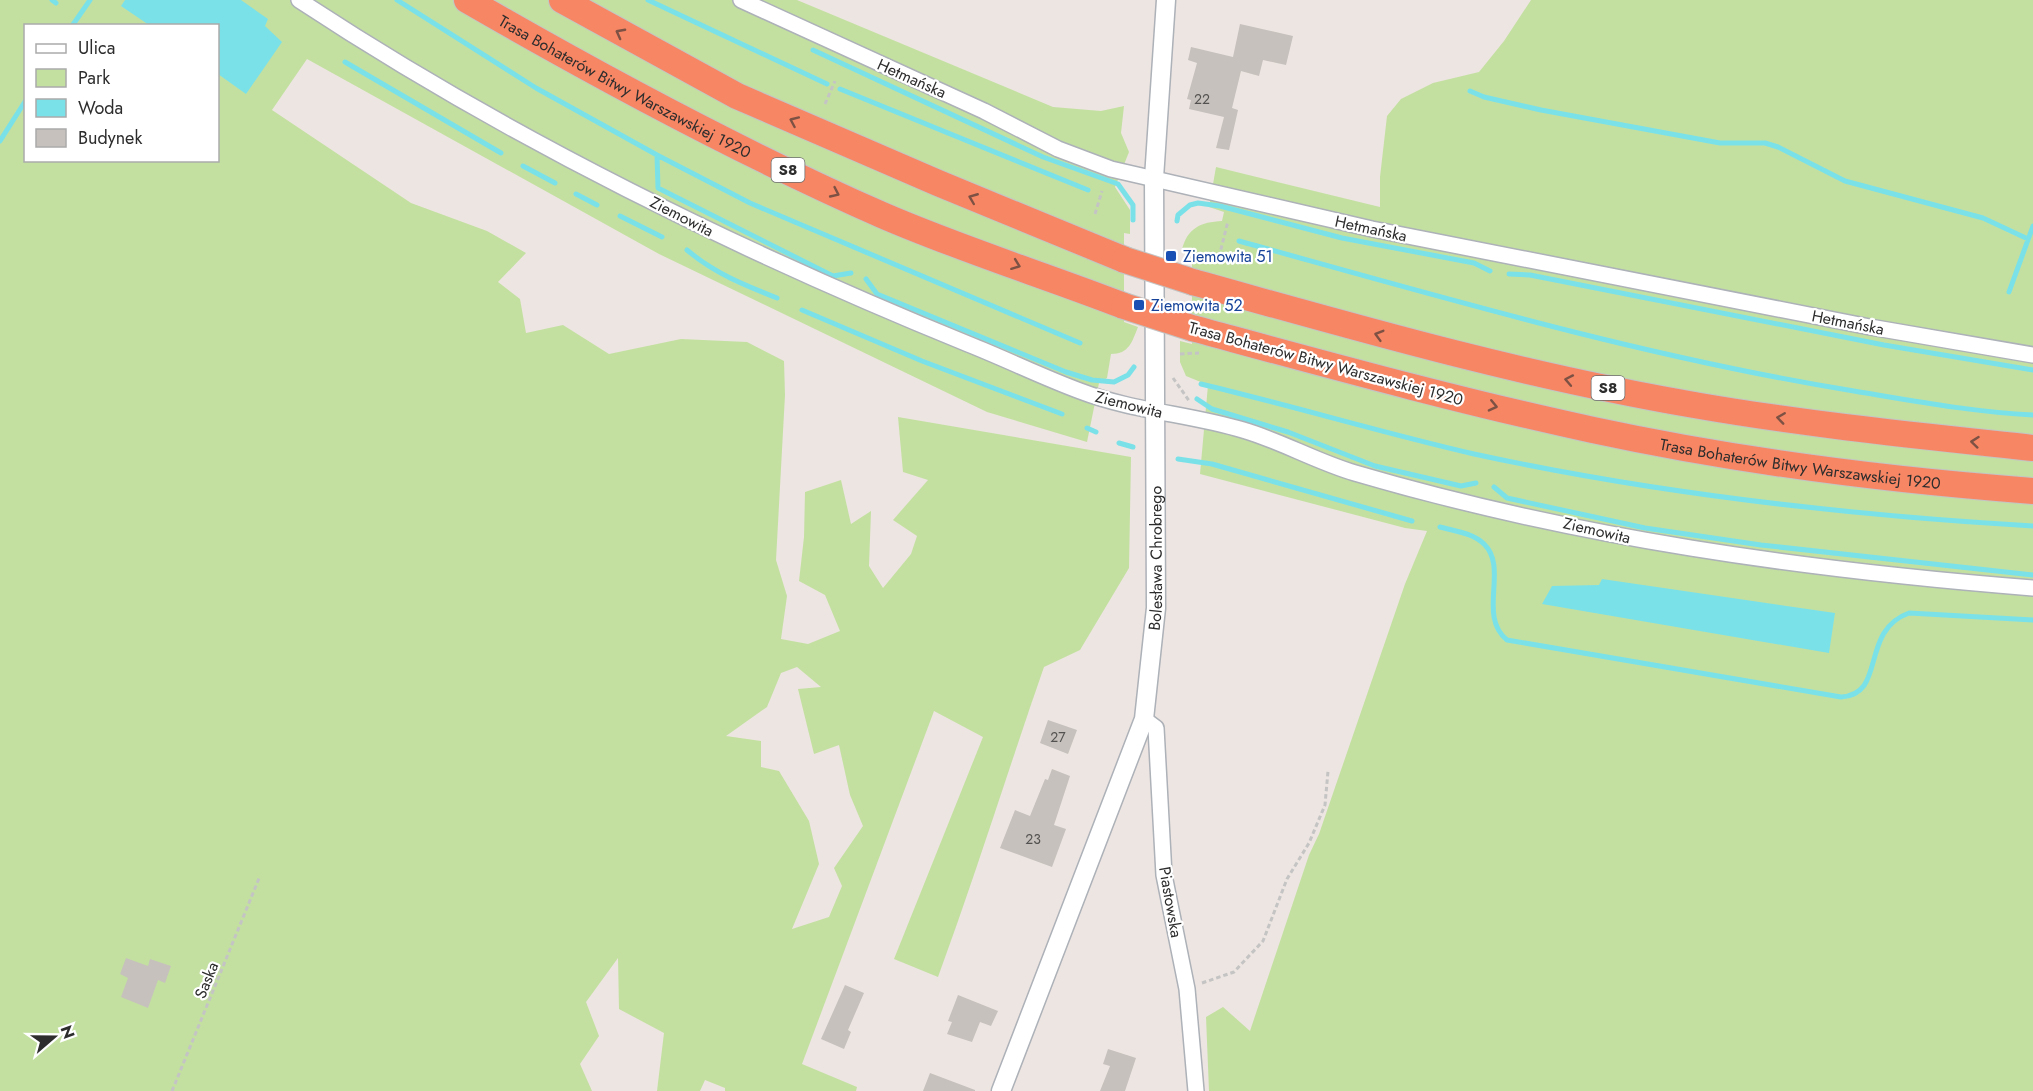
<svg xmlns="http://www.w3.org/2000/svg" width="2033" height="1091" viewBox="0 0 2033 1091" font-family="Jost,sans-serif">
<rect width="100%" height="100%" fill="#ede5e1"/>
<path fill="#c3e0a1" fill-rule="evenodd" d="M0 0H797L1053 107 1101 111 1124 106 1121 133 1129 152 1115 187 1130 210V234L1124 233V322L1138 327C1132 342 1129 354 1111 354L1107 378 1099 383 1087 442 987 412 659 254 307 59 272 110 411 203 487 231 526 253 498 282 520 299 526 333 563 325 609 354 681 339 747 342 784 361 785 395 776 560 787 596 781 639 808 644 840 631 825 595 799 581 804 537 805 492 841 480 851 524 871 511 869 566 883 588 911 554 917 536 893 520 928 480 903 472 898 417 1131 457 1129 568 1080 650 1044 667C1008 770 976 874 938 977L894 959 983 737 934 711 802 1064 857 1087 856 1091H725V1088L705 1080 700 1091H657L664 1033 619 1009 618 958 586 1002 599 1036 580 1064 592 1091H0ZM26 26H218V160H26ZM797 667 821 687 798 689 814 754 839 745 850 795 863 826 834 868 842 886 829 917 792 929 819 864 809 821 779 771 761 767V741L726 736 767 707 781 673Z
M1531 0H2033V1091H1209L1206 1017 1223 1007 1250 1031 1309 855 1319 834 1405 584 1427 531 1405 528 1200 474 1208 385 1186 376 1180 362V341L1192 344V253L1182 250C1187 228 1201 222 1222 221L1224 212 1209 207 1216 167 1380 207V177L1387 116 1401 99 1433 83 1479 72 1504 41Z"/>
<path fill="#7ae1e9" d="M125 0H241L268 19 265 26 282 42 246 94 218 74V26L149 25 121 6Z
M1602 579 1835 613 1829 653 1542 604 1552 586 1599 585Z"/>
<g fill="none" stroke-linecap="round" stroke-linejoin="round">
<path stroke="#7ae1e9" stroke-width="5" d="M52 0 56 3
M397 0 536 88 657 155 750 203 1080 343
M648 0 827 84
M72 26 90 0
M813 50 1043 157 1118 184 1133 205V220
M345 62 501 153
M840 89 1088 190
M1470 91 1484 97 1541 110 1720 143H1765L1778 147 1845 181 1983 218 2028 239
M0 141 26 100
M657 155 658 188 833 276 851 273
M523 166 555 183
M576 194 597 205
M620 216 662 237
M1177 221 1178 215 1190 205 1198 203 1220 206 1342 238 1474 263 1490 271
M1239 241C1441 297 1641 356 1848 390 1909 400 1971 412 2033 415
M687 250C714 273 744 285 777 298
M1509 274 1530 275 1884 345 2033 370
M866 279 877 294 1066 372 1092 380 1114 382 1128 375 1134 367
M2009 292 2033 226
M802 310 922 361 1062 414
M1201 384C1293 406 1383 433 1474 454 1658 494 1845 515 2033 526
M1197 399 1212 409 1288 432 1375 466 1461 486 1476 483
M1087 428 1096 432
M1119 443 1133 447
M1178 459 1212 464 1412 521
M1494 487 1507 498 1645 528 1761 545 2033 575
M1440 527C1454 531 1473 533 1484 544 1509 568 1477 616 1507 640L1841 697C1887 695 1859 631 1909 613L2033 620"/>
</g>
<path fill="#c6c1bc" d="M1240 24 1293 36 1286 65 1263 60 1259 76 1241 71 1232 108 1238 110 1229 150 1216 148 1224 117 1189 109 1191 100 1187 99 1197 63 1188 60 1191 47 1233 57Z
M1048 720 1077 730 1068 754 1040 743Z
M1052 769 1070 776 1054 825 1066 829 1052 867 1000 848 1015 810 1030 816 1045 779 1048 780Z
M126 958 148 966 150 959 171 966 165 983 158 980 148 1008 121 997 128 978 120 974Z
M845 985 864 993 848 1030 851 1032 844 1049 821 1039Z
M958 995 998 1011 991 1026 980 1022 972 1042 947 1034 952 1022 948 1021Z
M1108 1049 1136 1058 1125 1091H1100L1110 1066 1103 1064Z
M930 1073 975 1090V1091H923Z"/>
<g fill="none" stroke-linecap="round" stroke-linejoin="round">
<g stroke="#adb1b8" stroke-width="18">
<path id="minor" d="M299 0C508 138 737 250 968 344 1006 359 1042 377 1080 391 1132 411 1189 414 1243 430 1281 441 1317 462 1355 473 1576 538 1805 570 2033 588
M741 0 984 111 1058 149 1111 169 1372 229 1870 327 2033 355
M1144 719 1156 728 1164 875 1187 989 1196 1091"/>
</g>
<g stroke="#adb1b8" stroke-width="21">
<g id="tertiary">
<path id="s1" d="M1001 1091 1144 719 1156 608 1154 178 1166 0"/>
</g>
</g>
<g stroke="#c4c4c4" stroke-width="28">
<g id="motorway">
<path id="s2" d="M467 0C602 78 739 152 882 215 960 249 1044 275 1124 306"/>
<path d="M562 0 737 96 938 183 1125 260"/>
<path d="M1193 282C1360 329 1528 377 1700 406 1810 425 1922 436 2033 448"/>
<path id="s3" d="M1192 328C1325 364 1458 401 1593 430 1737 461 1886 480 2033 491"/>
</g>
</g>
<path stroke="#c4c4c4" stroke-width="3" stroke-dasharray="4.5 3" stroke-linecap="butt" d="M825 104 835 81
M1095 214 1102 191
M1219 257 1228 221
M1180 354 1199 353
M1173 378 1190 402
M1202 983 1234 972 1263 941 1287 879 1309 843 1325 805 1328 771
M172 1091 260 876"/>
<use href="#minor" stroke="#fff" stroke-width="15"/>
<use href="#tertiary" stroke="#fff" stroke-width="18"/>
<use href="#motorway" stroke="#f68664" stroke-width="26"/>
<g stroke="#c4c4c4" stroke-width="28" stroke-linecap="butt">
<path id="motorway-bridge" d="M1125 260 1193 282
M1124 306 1192 328"/>
</g>
<use href="#motorway-bridge" stroke="#f68664" stroke-width="26"/>
</g>
<defs><path id="oneway-chevron" d="M-2-3.5L2.5 0L-2 3.5" fill="none" stroke-width="1.6" stroke-linecap="round" stroke-linejoin="round" transform="scale(1.5)"/></defs>
<g stroke="#7d5143">
<use href="#oneway-chevron" transform="translate(620 33) rotate(-152)"/>
<use href="#oneway-chevron" transform="translate(794 121) rotate(-156)"/>
<use href="#oneway-chevron" transform="translate(835 193) rotate(25)"/>
<use href="#oneway-chevron" transform="translate(973 198) rotate(-158)"/>
<use href="#oneway-chevron" transform="translate(1016 265) rotate(21)"/>
<use href="#oneway-chevron" transform="translate(1379 335) rotate(-164)"/>
<use href="#oneway-chevron" transform="translate(1569 380) rotate(-169)"/>
<use href="#oneway-chevron" transform="translate(1493 406) rotate(13)"/>
<use href="#oneway-chevron" transform="translate(1781 418) rotate(-172)"/>
<use href="#oneway-chevron" transform="translate(1975 442) rotate(-174)"/>
</g>
<g fill="#1a4fb4" stroke="#fff" stroke-width="2">
<rect x="1165" y="250" width="12" height="12" rx="3"/>
<rect x="1133" y="299" width="12" height="12" rx="3"/>
</g>
<g text-anchor="middle" stroke-width="4.5" stroke-linejoin="round" paint-order="stroke">
<g font-size="14" fill="#535251">
<text x="1202" y="104">22</text>
<text x="1058" y="742">27</text>
<text x="1033" y="844">23</text>
</g>
<g fill="#fff" stroke="#6c6c6c" stroke-width="1.5">
<rect x="771.5" y="158" width="33" height="24" rx="4.5"/>
<rect x="1591.5" y="376" width="33" height="24" rx="4.5"/>
</g>
<g font-size="15" font-weight="bold" fill="#2d2d2d">
<text x="788" y="175">S8</text>
<text x="1608" y="393">S8</text>
</g>
<g font-size="16" fill="#2d2d2d" stroke="#fff">
<text transform="translate(912 78) rotate(24)" y="6">Hetmańska</text>
<text dy="6" stroke="none"><textPath href="#s2" startOffset="180">Trasa Bohaterów Bitwy Warszawskiej 1920</textPath></text>
<text transform="translate(682 216) rotate(27)" y="6">Ziemowita</text>
<text transform="translate(1371 228) rotate(12)" y="6">Hetmańska</text>
<text transform="translate(1848 322) rotate(11)" y="6">Hetmańska</text>
<text transform="translate(1326 363) rotate(15)" y="6">Trasa Bohaterów Bitwy Warszawskiej 1920</text>
<text transform="translate(1129 404) rotate(14)" y="6">Ziemowita</text>
<text dy="6" stroke="none"><textPath href="#s3" startOffset="624">Trasa Bohaterów Bitwy Warszawskiej 1920</textPath></text>
<text transform="translate(1597 530) rotate(13)" y="6">Ziemowita</text>
<text dy="6" stroke="none"><textPath href="#s1" startOffset="560">Bolesława Chrobrego</textPath></text>
<text transform="translate(1171 902) rotate(80)" y="6">Piastowska</text>
<text transform="translate(206 980) rotate(-68)" y="6">Saska</text>
</g>
<g font-size="16" fill="#164399" stroke="#fff" text-anchor="start">
<text x="1183" y="262">Ziemowita 51</text>
<text x="1151" y="311">Ziemowita 52</text>
</g>
</g>
<rect x="24" y="24" width="195" height="138" fill="#ffffff" stroke="#ababab" stroke-width="1.5"/>
<rect x="36" y="44" width="30" height="9" fill="#ffffff" stroke="#ababab" stroke-width="1.5"/>
<text x="78" y="54" font-size="18" fill="#2d2d2d">Ulica</text>
<rect x="36" y="69" width="30" height="18" fill="#c3e0a1" stroke="#ababab" stroke-width="1.5"/>
<text x="78" y="84" font-size="18" fill="#2d2d2d">Park</text>
<rect x="36" y="99" width="30" height="18" fill="#7ae1e9" stroke="#ababab" stroke-width="1.5"/>
<text x="78" y="114" font-size="18" fill="#2d2d2d">Woda</text>
<rect x="36" y="129" width="30" height="18" fill="#c6c1bc" stroke="#ababab" stroke-width="1.5"/>
<text x="78" y="144" font-size="18" fill="#2d2d2d">Budynek</text>
<g transform="translate(54 1037) rotate(70)" stroke="#ffffff" stroke-width="4.5" paint-order="stroke">
<path d="M0-4.5L10 22L0 15L-10 22Z" fill="#2d2d2d"/>
<text y="-9" font-size="16" font-weight="bold" text-anchor="middle" fill="#2d2d2d">N</text>
</g>
</svg>
